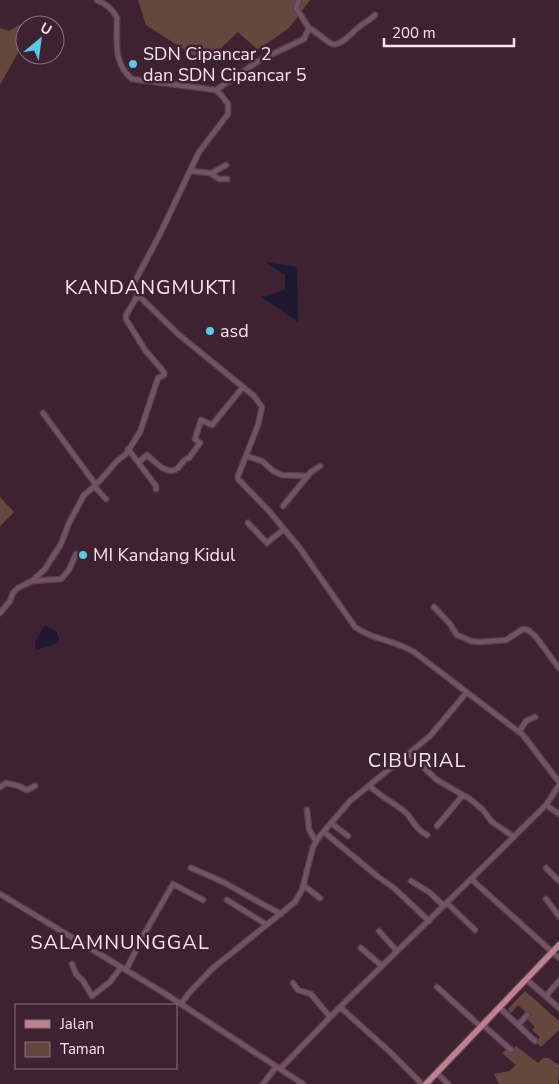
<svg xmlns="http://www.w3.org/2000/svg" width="559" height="1084" viewBox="0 0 559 1084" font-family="'Nunito Sans',sans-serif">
<rect width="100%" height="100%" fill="#3e2232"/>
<path fill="#66473e" d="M138 0H310L289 28 258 50 238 32 205 63 146 25Z
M21 24 25 25V40L0 85V28L9 31Z
M0 497 14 512 0 526Z
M525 991 559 1021V1030L541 1047 536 1042 540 1037 532 1030 535 1027 526 1018 529 1015 518 1005 511 1013 508 1009Z
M516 1046 538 1063 543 1058H548L559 1065 558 1084H499L494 1074 509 1071 516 1065 502 1053 509 1047 512 1050Z"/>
<path fill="#1f1831" d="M265 262 297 267 298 322 261 297 285 290V275Z
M45 625 56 631 59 638 58 643 36 650 35 642Z"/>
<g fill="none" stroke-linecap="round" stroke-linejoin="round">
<g stroke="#573f4d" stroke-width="7">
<path id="minor" d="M97 0C106 4 113 9 117 18 117 41 113 64 132 79L216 90 222 96 228 104V114L199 152 160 234 133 285 138 295 178 334 254 396 262 407 258 425 238 476V479L269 511 299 547 355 627C372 640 396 640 414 652L523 735 559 782
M309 28C317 32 328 43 332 44 342 46 352 32 359 27 364 22 370 21 375 15
M216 90 260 60 304 39 309 28 296 8 299 0
M190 171 210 173 219 179H227
M212 173 226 165
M43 413 96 485
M128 449 156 486V489
M246 456 262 461 273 471 282 475 308 476
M139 462 147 455C154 461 168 477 178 468 182 464 183 459 189 458L200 443 195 439 201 420 212 425 243 387
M94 486 106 499
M283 506 311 472 320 466
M248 523 267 543 284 529
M34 581 61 579 69 570 76 554
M434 607 450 624 457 635 471 641 481 642 506 640 523 629 528 630 536 637 559 668
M0 613 10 601 13 593 18 588 32 581 45 569 61 544 69 523 84 495 96 485 117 461 126 454 140 432 158 378 164 375V372L145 350 126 319V315L138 295
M519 732 526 721 535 717
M409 754 437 780 470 799 483 810 492 822 514 837
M370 786C381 798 398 804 408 815 414 823 418 831 427 835
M0 787 6 783 19 786 27 790 35 786
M546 805 559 785
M307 810 309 829 316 842
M559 814 546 805 471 879 559 958
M331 823 348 836
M437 826 463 795
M324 832 377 876 394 888 429 921
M191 868C203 873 215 878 227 884 245 894 263 905 281 914
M546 868 559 881
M411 881 429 892 444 906
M303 885 320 898
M0 894 164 993 303 1084
M546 899 559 916
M227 900 267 925
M447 903 475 930
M379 931 397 951
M361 948 382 966
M72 964 76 974 83 981 92 996 110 982 121 967
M126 970 143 936 173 884 203 900
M527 980 559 1008
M293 983 298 990 311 994 330 1017
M437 987 481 1027
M546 996 559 981
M181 1004 189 993 213 968 295 902 302 890 313 847 319 837 350 801 430 736 467 692
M340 1007 390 1052 422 1084
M500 1008 535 1041
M483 1025 511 1050
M518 1025 527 1015
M280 1069 340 1007 471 879
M437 1073 448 1084
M263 1084 276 1067"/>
</g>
<g stroke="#573f4d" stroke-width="8">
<path id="major" d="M426 1084 559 945"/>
</g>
<use href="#minor" stroke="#725264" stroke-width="4.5"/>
<use href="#major" stroke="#bf808f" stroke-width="5.5"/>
</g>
<g fill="#5bc8e7" stroke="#3e2232" stroke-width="2">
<circle cx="133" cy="64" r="5"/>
<circle cx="210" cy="331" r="5"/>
<circle cx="83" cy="555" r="5"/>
</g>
<g text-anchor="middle" stroke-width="5" stroke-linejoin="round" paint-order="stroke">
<g font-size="18" fill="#f7e4ee" stroke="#3e2232" text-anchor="start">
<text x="143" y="60">SDN Cipancar 2<tspan x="143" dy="21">dan SDN Cipancar 5</tspan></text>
<text x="220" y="337">asd</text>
<text x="93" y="561">MI Kandang Kidul</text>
</g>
<g font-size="20" letter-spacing="1" fill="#f7e4ee" stroke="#3e2232">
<text x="151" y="294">KANDANGMUKTI</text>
<text x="417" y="767">CIBURIAL</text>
<text x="120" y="949">SALAMNUNGGAL</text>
</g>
</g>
<rect x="15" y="1004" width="162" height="65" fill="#3e2232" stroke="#88707d"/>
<rect x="25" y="1020" width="25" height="8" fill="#bf808f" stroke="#88707d"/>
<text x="60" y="1029" font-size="15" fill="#f7e4ee">Jalan</text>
<rect x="25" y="1042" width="25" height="15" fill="#66473e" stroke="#88707d"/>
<text x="60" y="1054" font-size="15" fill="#f7e4ee">Taman</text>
<g transform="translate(40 40) rotate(29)"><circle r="24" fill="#3e2232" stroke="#88707d"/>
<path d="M0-4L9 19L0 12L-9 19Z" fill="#5bc8e7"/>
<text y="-8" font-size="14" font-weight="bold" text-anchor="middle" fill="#f7e4ee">U</text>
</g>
<path d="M384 38v8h130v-8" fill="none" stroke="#f7e4ee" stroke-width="2.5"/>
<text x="392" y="38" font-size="15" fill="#f7e4ee" stroke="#3e2232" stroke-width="4" paint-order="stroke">200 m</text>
</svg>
